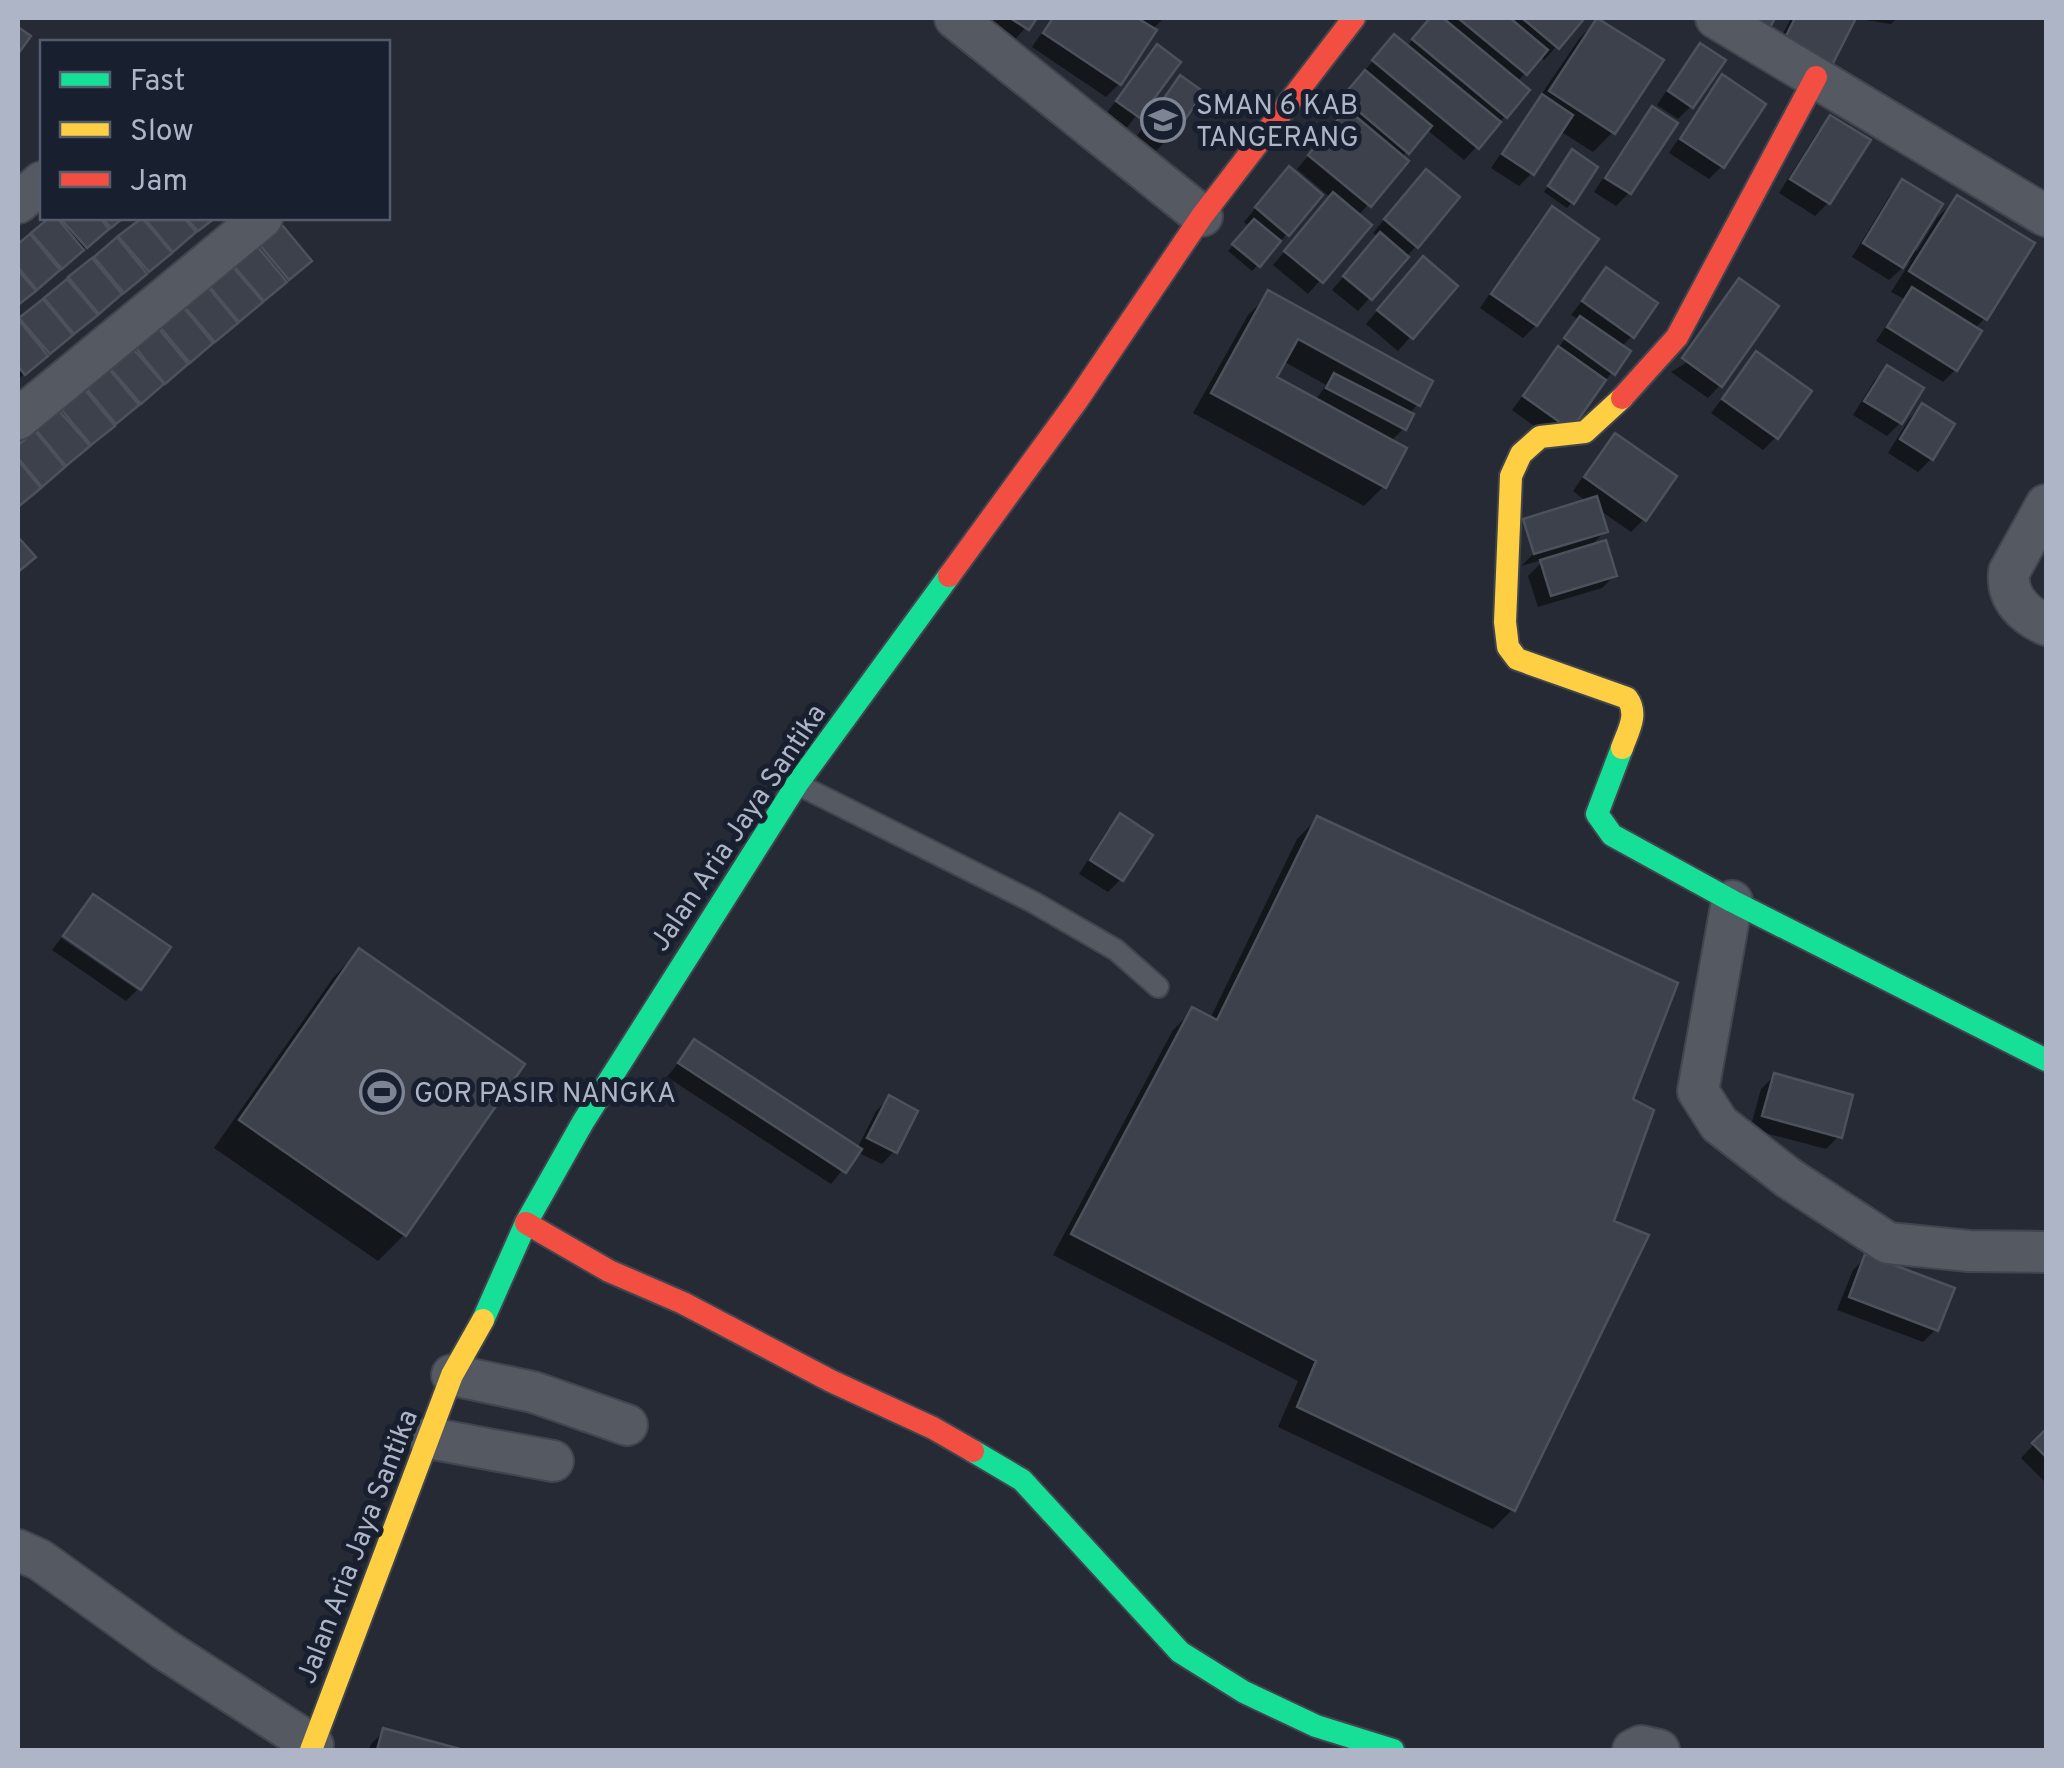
<svg xmlns="http://www.w3.org/2000/svg" width="2064" height="1768" viewBox="0 0 2064 1768" font-family="Overpass,sans-serif">
<rect width="100%" height="100%" fill="#252a34"/>
<path fill="#0007" fill-rule="evenodd" d="M943 18H1034L1001 55Z
M1052 18H1164L1152 30 1119 84 1106 97 1032 47Z
M1432 18 1581 19 1544 60 1540 56 1517 82 1505 116 1464 160 1426 129 1401 158 1406 161 1358 216 1368 225 1308 294 1273 265 1331 198 1297 169 1340 119 1331 111 1382 50 1406 47Z
M1791 18H1897L1891 24 1853 18 1830 64 1772 55Z
M1598 19 1613 132 1593 152 1560 131 1532 173 1519 186 1491 168 1579 39Z
M1700 46 1691 106 1678 119 1657 105 1688 59Z
M1157 48 1178 62 1125 130 1105 115Z
M1180 78 1169 138 1156 151 1136 137Z
M1722 78V166L1709 179 1669 153 1710 91Z
M1653 109 1629 193 1616 206 1594 192 1640 122Z
M1830 118 1828 203 1815 216 1779 193 1818 131Z
M1566 158 1572 202 1567 208 1544 192Z
M1903 182 1913 248 1917 251 1937 218 1957 198 1985 318 1974 329 1956 369 1943 382 1876 341 1904 299 1891 292 1912 259 1889 280 1852 257 1890 195Z
M1276 183 1287 234 1252 271 1228 251 1250 227 1244 222Z
M1413 185 1416 246 1358 311 1332 290 1378 237 1373 233Z
M1552 210 1536 325 1523 338 1480 308 1539 222Z
M54 218H121L18 303V248Z
M145 218H212L18 379V323Z
M281 228 303 267 18 505V449Z
M1606 270 1632 336 1621 347 1628 352 1556 442 1512 410 1579 320 1571 315Z
M1410 272 1455 286 1398 351 1366 324Z
M1268 295 1418 404 1409 414 1404 428 1390 442 1384 486 1364 506 1193 413 1248 315ZM1283 361 1326 385 1315 401 1273 378Z
M1776 307 1720 385 1708 398 1671 372Z
M1756 355 1776 437 1763 450 1711 413Z
M1887 368 1900 423 1887 436 1853 415 1874 381Z
M1922 406 1952 425 1931 459 1918 472 1888 453 1909 419Z
M1602 449 1644 519 1631 532 1598 509 1605 531 1589 548 1615 575 1602 588 1538 607 1528 576 1545 559 1521 566 1587 502 1573 491Z
M1120 816 1121 879 1108 892 1079 874 1108 829Z
M1317 819 1630 1100 1513 1509 1493 1529 1278 1427 1298 1381 1053 1255 1173 1030 1193 1010 1210 1019 1297 839Z
M61 938 137 990 126 1001 52 950Z
M359 951 522 1064 404 1235 378 1261 214 1148 333 978Z
M695 1042 857 1149 876 1111 889 1098 894 1151 882 1164 857 1152 831 1184 667 1077Z
M1774 1076 1839 1136 1826 1149 1750 1129 1761 1089Z
M1866 1257 1936 1329 1923 1342 1837 1310 1853 1270Z
M2046 1432V1483L2021 1458Z
M384 1731 457 1750H369L371 1744Z"/>
<path fill="#3d414b" stroke="#4c525c" stroke-width="2.5" d="M1010 18H1037L1029 30Z
M1053 18H1137L1157 30 1121 85 1043 33Z
M1430 18H1443L1530 90 1507 118 1412 39Z
M1458 18H1510L1548 50 1527 75Z
M1522 18H1582L1584 19 1559 49Z
M1597 18 1664 60 1615 134 1549 91Z
M1729 18H1775L1766 35Z
M1795 18H1856L1832 65 1783 42Z
M18 27 31 36 18 54Z
M1394 34 1501 122 1479 149 1372 60Z
M1700 43 1726 60 1693 108 1668 91Z
M1157 44 1181 62 1140 118 1116 101Z
M1365 70 1432 126 1409 154 1342 97Z
M1722 74 1766 104 1724 168 1680 139Z
M1180 75 1204 92 1171 140 1147 123Z
M1542 94 1573 115 1534 175 1502 154Z
M1652 106 1678 123 1631 194 1605 178Z
M1347 109 1409 161 1371 207 1308 155Z
M1830 115 1871 140 1830 204 1790 179Z
M1572 149 1598 167 1574 204 1548 186Z
M1289 166 1323 195 1289 236 1255 207Z
M1426 169 1460 197 1418 248 1384 219Z
M1902 179 1943 204 1903 268 1863 243Z
M1333 192 1372 225 1323 283 1284 251Z
M1957 195 2035 243 1987 320 1909 271Z
M1552 206 1599 239 1537 326 1491 294Z
M49 218H57L84 250 62 269 31 233Z
M60 218H100L109 229 87 248Z
M102 218H123L111 228Z
M142 218 172 253 149 272 118 236Z
M144 218H184L196 232 173 252Z
M186 218H215L198 231Z
M1254 219 1281 241 1260 267 1232 244Z
M282 225 312 261 289 280 259 244Z
M1380 232 1409 257 1372 300 1343 276Z
M30 234 60 270 37 290 18 267V244Z
M117 237 147 274 124 293 94 257Z
M257 246 287 282 264 301 233 265Z
M1423 256 1458 286 1413 339 1377 310Z
M92 258 122 294 99 314 68 277Z
M232 266 263 302 239 322 209 286Z
M1606 267 1658 303 1634 338 1582 301Z
M18 270 36 291 18 305Z
M1739 278 1779 306 1722 387 1682 358Z
M67 279 98 315 74 334 44 298Z
M208 287 238 323 215 342 184 306Z
M1912 287 1982 331 1957 371 1887 327Z
M1268 290 1433 381 1420 406 1298 339 1277 377 1407 448 1386 488 1211 393Z
M43 299 73 335 50 354 19 318Z
M183 307 213 343 190 363 160 327Z
M1580 316 1631 351 1615 375 1564 338Z
M18 319 48 356 25 375 18 366Z
M158 328 188 364 165 384 135 347Z
M1558 346 1606 380 1571 430 1523 396Z
M133 349 164 384 141 404 110 368Z
M1756 351 1812 391 1778 439 1722 399Z
M1887 365 1924 388 1902 424 1864 401Z
M109 369 139 405 116 424 86 388Z
M1334 373 1414 414 1406 430 1326 388Z
M84 389 115 426 91 445 61 409Z
M1922 403 1955 424 1933 460 1900 439Z
M59 411 90 446 66 466 36 430Z
M35 431 65 467 42 487 18 458V445Z
M1615 433 1677 476 1646 521 1584 477Z
M18 460 41 488 18 507Z
M1597 496 1608 532 1534 554 1523 519Z
M18 537 36 557 18 572Z
M1606 540 1617 576 1551 596 1540 560Z
M1120 813 1153 835 1123 881 1090 860Z
M1317 816 1678 983 1633 1099 1654 1110 1614 1221 1649 1235 1515 1511 1297 1407 1316 1361 1071 1234 1192 1007 1217 1020Z
M93 894 171 947 141 990 63 936Z
M359 948 525 1064 406 1236 239 1120Z
M694 1039 862 1149 846 1173 678 1063Z
M1774 1073 1853 1095 1842 1138 1762 1116Z
M889 1095 918 1111 897 1153 867 1138Z
M1865 1254 1955 1288 1938 1331 1849 1297Z
M2046 1429V1457L2032 1443Z
M383 1728 460 1749V1750H377Z"/>
<g fill="none" stroke-linecap="round" stroke-linejoin="round">
<g stroke="#41454d" stroke-width="24">
<path id="lane" d="M799 785 1033 902 1116 950 1158 987"/>
</g>
<g stroke="#41454d" stroke-width="44">
<path id="street" d="M955 18 1202 216
M1716 18 2046 216
M18 203 42 182
M18 419 262 218
M2046 505 2009 572C2006 599 2025 615 2046 625
M1732 901 1698 1091 1719 1124 1790 1179 1888 1243 1969 1251 2046 1252
M452 1375 533 1392 627 1425
M429 1438 553 1461
M18 1550 40 1560 164 1649 313 1745
M1633 1750 1641 1746 1659 1750"/>
</g>
<g stroke="#41454d" stroke-width="26">
<path id="fast" d="M1622 748 1597 814 1612 835 1732 901 2046 1060
M483 1320 526 1223 583 1122 797 784 949 576
M973 1451 1022 1480 1180 1652 1244 1692 1316 1726 1393 1750"/>
</g>
<g stroke="#41454d" stroke-width="26">
<path id="slow" d="M1622 748C1628 731 1639 714 1627 698L1517 659 1508 647 1505 622 1511 476 1521 454 1540 437 1585 432 1622 398
M311 1750 452 1375 483 1320"/>
</g>
<g stroke="#41454d" stroke-width="26">
<path id="jam" d="M1622 398 1677 337 1816 77
M949 576 1076 402 1202 216 1354 18
M526 1223 609 1271 683 1303 831 1381 933 1428 973 1451"/>
</g>
<use href="#lane" stroke="#545962" stroke-width="20"/>
<use href="#street" stroke="#545962" stroke-width="40"/>
<use href="#fast" stroke="#16e098" stroke-width="22"/>
<use href="#slow" stroke="#ffcf43" stroke-width="22"/>
<use href="#jam" stroke="#f24e42" stroke-width="22"/>
</g>
<defs>
<g id="school-ring" transform="scale(2.25)"><circle r="9.5" fill="#181f2f" stroke="#7d8494" stroke-width="1.5"/><path d="M0-5L7-2L0 1L-7-2ZM-4 1L0 2.5L4 1V4Q0 6-4 4Z" fill="#7d8494"/></g>
<g id="stadium-ring" transform="scale(2.25)"><circle r="9.5" fill="#181f2f" stroke="#7d8494" stroke-width="1.5"/><path d="M0-5a6.5 5 0 1 0 0 10a6.5 5 0 1 0 0-10ZM-3.5-1.8h7v3.6h-7Z" fill="#7d8494"/></g>
</defs>
<g fill-rule="evenodd">
<use href="#school-ring" x="1163" y="120"/>
<use href="#stadium-ring" x="382" y="1092"/>
</g>
<g text-anchor="middle" stroke-width="10" stroke-linejoin="round" paint-order="stroke">
<g font-size="28" fill="#adb5c7" stroke="#181f2f" text-anchor="start">
<text x="1196" y="114">SMAN 6 KAB<tspan x="1196" dy="32">TANGERANG</tspan></text>
<text x="414" y="1102">GOR PASIR NANGKA</text>
</g>
<g font-size="28" fill="#adb5c7" stroke="#181f2f">
<text transform="translate(737 827) rotate(-56)" y="10">Jalan Aria Jaya Santika</text>
<text transform="translate(356 1546) rotate(-69)" y="10">Jalan Aria Jaya Santika</text>
</g>
</g>
<rect width="2064" height="1768" fill="none" stroke="#adb5c7" stroke-width="40"/>
<rect x="40" y="40" width="350" height="180" fill="#181f2f" stroke="#545b6c" stroke-width="2.5"/>
<rect x="60" y="72" width="50" height="15" fill="#16e098" stroke="#545b6c" stroke-width="2.5"/>
<text x="130" y="90" font-size="30" fill="#adb5c7">Fast</text>
<rect x="60" y="122" width="50" height="15" fill="#ffcf43" stroke="#545b6c" stroke-width="2.5"/>
<text x="130" y="140" font-size="30" fill="#adb5c7">Slow</text>
<rect x="60" y="172" width="50" height="15" fill="#f24e42" stroke="#545b6c" stroke-width="2.5"/>
<text x="130" y="190" font-size="30" fill="#adb5c7">Jam</text>
</svg>
